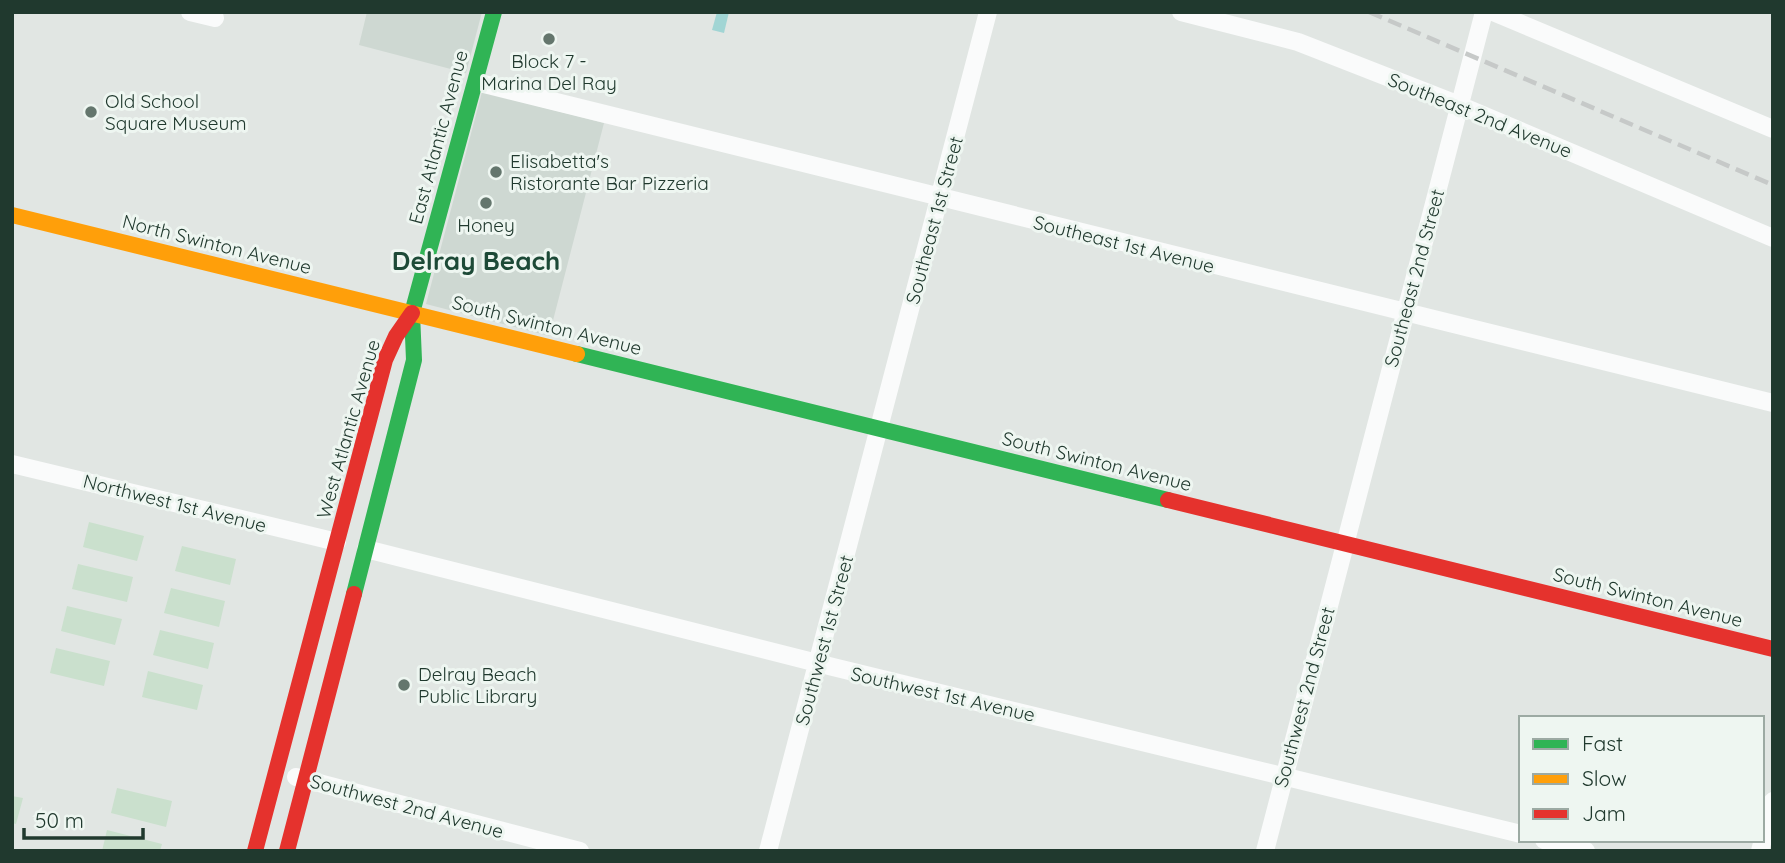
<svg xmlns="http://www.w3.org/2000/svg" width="1785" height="863" viewBox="0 0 1785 863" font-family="Quicksand,sans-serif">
<rect width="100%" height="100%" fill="#e1e6e3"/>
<path fill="#ced8d2" d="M367 12H482L466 73 359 45Z
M482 92 604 123 549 336 426 304Z"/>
<path fill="#cae0cd" d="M89 522 144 536 137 561 83 547Z
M182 546 236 559 230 585 175 571Z
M78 564 133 577 127 602 72 589Z
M171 588 225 601 219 627 164 613Z
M67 606 122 619 115 645 61 631Z
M160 630 214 643 208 669 153 655Z
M56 648 110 661 104 686 50 673Z
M148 671 203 685 197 710 142 697Z
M117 788 172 801 166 827 111 813Z
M12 796 23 798 16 824 12 823Z
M107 830 162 844 160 851H102Z"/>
<path fill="#a1d5d4" d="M717 12H729L724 33 712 30Z"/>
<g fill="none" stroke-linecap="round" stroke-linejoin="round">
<path stroke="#fafbfb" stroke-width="18" d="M190 12 215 18
M1181 12 1298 42 1459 105 1773 238
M1493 12 1773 129
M476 82 1773 403
M12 464 337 542
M366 549 833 667 1521 834
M296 777 580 851
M1544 840 1586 851
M768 851 988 12
M1265 851 1484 12
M1760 851 1773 801"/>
<path stroke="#30b455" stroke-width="16" d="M577 354 1168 500
M354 594 414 360 412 313 494 12"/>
<path stroke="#ff9f0a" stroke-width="16" d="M12 215 577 354"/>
<path stroke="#e5322d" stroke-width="16" d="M1168 500 1773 649
M255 851 385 360 396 336 412 313
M287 851 354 594"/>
<path stroke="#c6c9c8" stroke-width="4.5" stroke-dasharray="14 7" stroke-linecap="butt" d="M1369 12 1773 185"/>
</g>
<g fill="#64766d" stroke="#eef6f1" stroke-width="2.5">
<circle cx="549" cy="39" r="7"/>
<circle cx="91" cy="112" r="7"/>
<circle cx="496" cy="172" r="7"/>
<circle cx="486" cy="203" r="7"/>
<circle cx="404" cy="685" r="7"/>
</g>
<g text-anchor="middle" stroke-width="6" stroke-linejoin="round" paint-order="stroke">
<g font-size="19" fill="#20392e" stroke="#eef6f1" text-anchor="start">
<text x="549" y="68" text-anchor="middle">Block 7 -<tspan x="549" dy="22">Marina Del Ray</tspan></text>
<text x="105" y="108">Old School<tspan x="105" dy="22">Square Museum</tspan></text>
<text x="510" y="168">Elisabetta's<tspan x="510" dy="22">Ristorante Bar Pizzeria</tspan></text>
<text x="486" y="232" text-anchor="middle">Honey</text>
<text x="418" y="681">Delray Beach<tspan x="418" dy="22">Public Library</tspan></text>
</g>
<g font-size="19" fill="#20392e" stroke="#eef6f1">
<text transform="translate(1480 115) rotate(22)" y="7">Southeast 2nd Avenue</text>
<text transform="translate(438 137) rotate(-75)" y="7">East Atlantic Avenue</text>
<text transform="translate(934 220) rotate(-75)" y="7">Southeast 1st Street</text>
<text transform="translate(217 244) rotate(14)" y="7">North Swinton Avenue</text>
<text transform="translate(1124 244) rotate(14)" y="7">Southeast 1st Avenue</text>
<text transform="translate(1414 278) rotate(-75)" y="7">Southeast 2nd Street</text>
<text transform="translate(547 325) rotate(14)" y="7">South Swinton Avenue</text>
<text transform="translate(348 429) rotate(-74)" y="7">West Atlantic Avenue</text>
<text transform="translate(1097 461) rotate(14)" y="7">South Swinton Avenue</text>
<text transform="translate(175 503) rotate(14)" y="7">Northwest 1st Avenue</text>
<text transform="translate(1648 597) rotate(14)" y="7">South Swinton Avenue</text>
<text transform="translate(824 640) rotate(-75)" y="7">Southwest 1st Street</text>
<text transform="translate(943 694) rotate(13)" y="7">Southwest 1st Avenue</text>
<text transform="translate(1304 697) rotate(-75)" y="7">Southwest 2nd Street</text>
<text transform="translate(407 806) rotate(15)" y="7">Southwest 2nd Avenue</text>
</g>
<g font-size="26" font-weight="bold" fill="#1d4a37" stroke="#eef6f1">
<text x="476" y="270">Delray Beach</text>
</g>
</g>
<rect width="1785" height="863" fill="none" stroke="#20392e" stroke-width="28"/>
<rect x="1519" y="716" width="245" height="126" fill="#eef6f1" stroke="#9caaa3" stroke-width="2"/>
<rect x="1533" y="739" width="35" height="10" fill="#30b455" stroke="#9caaa3" stroke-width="2"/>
<text x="1582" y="751" font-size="21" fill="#20392e">Fast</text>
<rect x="1533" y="774" width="35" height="10" fill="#ff9f0a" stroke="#9caaa3" stroke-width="2"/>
<text x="1582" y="786" font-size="21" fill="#20392e">Slow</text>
<rect x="1533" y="809" width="35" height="10" fill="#e5322d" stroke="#9caaa3" stroke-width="2"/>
<text x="1582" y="821" font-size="21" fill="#20392e">Jam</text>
<path d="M24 828v10h119v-10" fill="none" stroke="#20392e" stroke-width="3.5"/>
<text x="35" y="828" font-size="21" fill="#20392e" stroke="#eef6f1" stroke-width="5" paint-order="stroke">50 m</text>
</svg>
